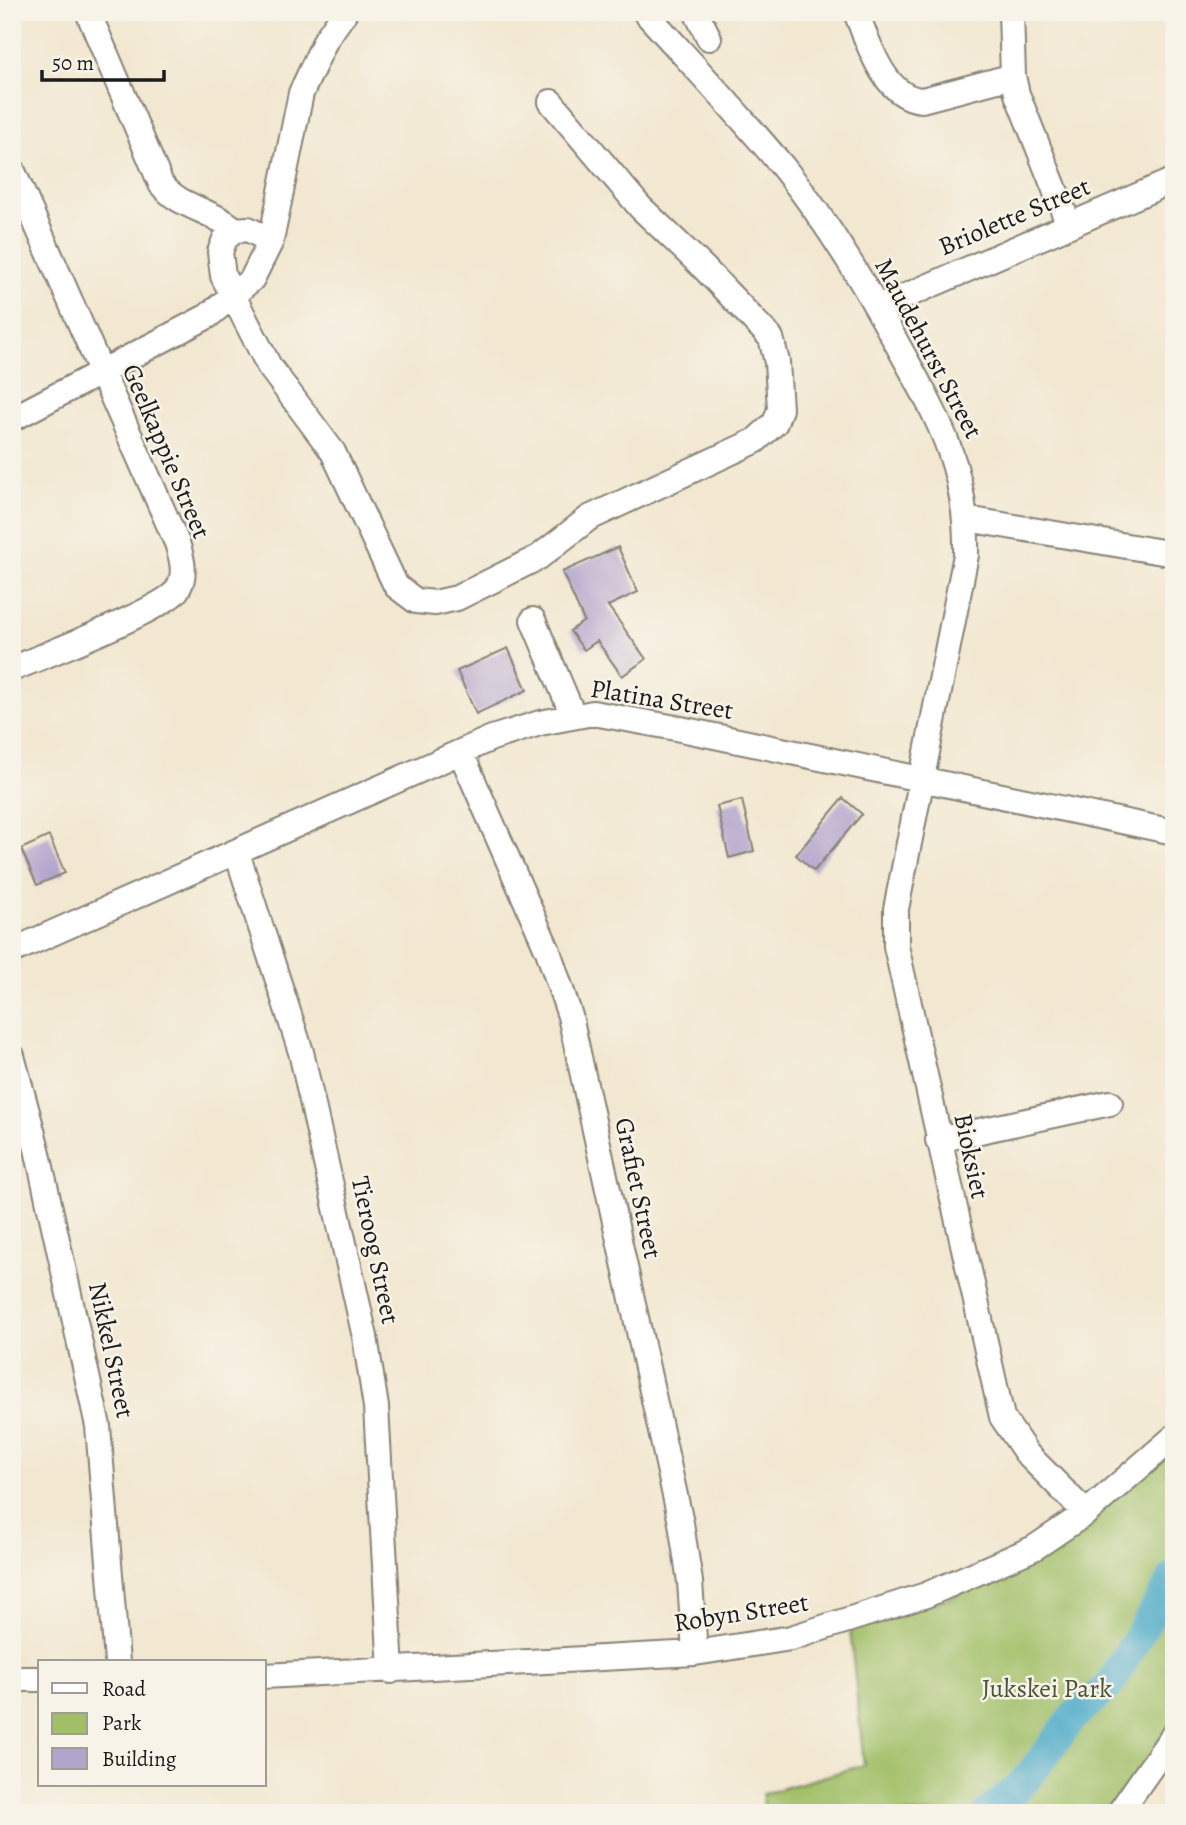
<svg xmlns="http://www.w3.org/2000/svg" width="1186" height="1825" viewBox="0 0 1186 1825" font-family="Alegreya,serif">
<rect width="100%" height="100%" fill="#f7f3e8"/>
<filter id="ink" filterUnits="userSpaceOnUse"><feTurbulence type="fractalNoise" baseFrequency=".0143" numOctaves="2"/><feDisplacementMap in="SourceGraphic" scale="14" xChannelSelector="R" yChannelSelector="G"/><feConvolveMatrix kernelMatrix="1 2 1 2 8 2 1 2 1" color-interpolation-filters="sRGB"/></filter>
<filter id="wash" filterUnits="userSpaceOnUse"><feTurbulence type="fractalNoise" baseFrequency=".00686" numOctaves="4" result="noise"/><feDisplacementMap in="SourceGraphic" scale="28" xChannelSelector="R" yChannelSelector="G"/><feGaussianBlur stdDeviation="1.57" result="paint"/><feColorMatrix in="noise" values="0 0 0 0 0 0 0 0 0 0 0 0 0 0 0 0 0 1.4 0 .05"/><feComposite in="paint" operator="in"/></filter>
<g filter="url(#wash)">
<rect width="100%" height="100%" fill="#f2e7d0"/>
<path fill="#a1bf67" stroke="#5e6e42" stroke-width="2" d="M1174 1444V1745L1117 1813H764L763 1794 864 1765 850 1630 952 1597 1034 1553Z"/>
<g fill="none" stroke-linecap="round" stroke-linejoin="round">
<path stroke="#49a9c8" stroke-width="30" d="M988 1813 1026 1780 1074 1716 1109 1686 1174 1576"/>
</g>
<g id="blocks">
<path fill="#b3a4cc" d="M618 547 638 592 608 606 646 659 622 676 597 641 584 650 570 631 584 621 562 572Z
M508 648 527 690 476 714 457 671Z
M843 798 862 814 814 871 796 855Z
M742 800 754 851 729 858 717 806Z
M49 836 65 873 37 885 21 849Z"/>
</g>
</g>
<g filter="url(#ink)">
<use href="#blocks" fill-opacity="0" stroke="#878276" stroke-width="2"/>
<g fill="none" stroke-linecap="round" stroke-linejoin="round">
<g stroke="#878276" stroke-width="28">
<path id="minor" d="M88 12 161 184C180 208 213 210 235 230
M645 12C691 63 739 114 783 167 829 224 866 287 901 351 940 421 968 472 966 555L896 909V946L1002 1417 1027 1454 1086 1513
M696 12 709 38
M856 12C868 42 884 98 922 100L1013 76
M1011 12 1013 76 1017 94 1069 225
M12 169 177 543C182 558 187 576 177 590 164 609 41 657 12 669
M271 241 248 229 235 230 225 239 220 252 223 276 269 366 333 452 396 586 416 601 435 603 457 598 539 557 589 518 755 441 775 423 780 409 777 362 771 338 705 269 640 207 551 102
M878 308 1174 180
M12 419 208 316 252 279 271 241 301 93 326 39 345 12
M967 519 1174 554
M533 620 573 715
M461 753 548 951 570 1016 681 1523 690 1582 695 1653
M237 853 301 1052 365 1337 376 1407 391 1671
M12 951 492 738 540 723 593 713 676 728 1174 832
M12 1056 37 1149 98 1426 117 1662
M938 1140 1110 1103
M264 1676 695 1653 791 1638 926 1595 1034 1548 1086 1513 1174 1437
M12 1679H40
M1119 1813 1174 1734"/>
</g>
<use href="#minor" stroke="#fff" stroke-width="24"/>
</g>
</g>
<g text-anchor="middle" stroke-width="5" stroke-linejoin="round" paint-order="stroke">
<g font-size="26" fill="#1c1c1c" stroke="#f7f3e8">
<text transform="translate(1014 216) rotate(-23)" y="9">Briolette Street</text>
<text transform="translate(929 348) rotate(62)" y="9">Maudehurst Street</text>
<text transform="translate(167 451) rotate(67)" y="9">Geelkappie Street</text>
<text transform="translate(662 699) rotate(9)" y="9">Platina Street</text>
<text transform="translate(972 1156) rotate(78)" y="9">Bioksiet</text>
<text transform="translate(639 1188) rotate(78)" y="9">Grafiet Street</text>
<text transform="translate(376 1250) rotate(78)" y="9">Tieroog Street</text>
<text transform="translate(112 1350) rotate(78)" y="9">Nikkel Street</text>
<text transform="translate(741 1612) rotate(-9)" y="9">Robyn Street</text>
</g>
<g font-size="26" fill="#4b5536" stroke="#f7f3e8">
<text x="1047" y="1697">Jukskei Park</text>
</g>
</g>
<rect width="1186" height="1825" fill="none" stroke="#f7f3e8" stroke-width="42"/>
<rect x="38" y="1660" width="228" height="126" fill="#f7f3e8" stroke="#9f9d96" stroke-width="2"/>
<rect x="52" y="1683" width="35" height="10" fill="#ffffff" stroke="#9f9d96" stroke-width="2"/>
<text x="102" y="1696" font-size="21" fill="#1c1c1c">Road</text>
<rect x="52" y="1713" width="35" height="21" fill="#a1bf67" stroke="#9f9d96" stroke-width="2"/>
<text x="102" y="1730" font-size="21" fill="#1c1c1c">Park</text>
<rect x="52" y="1748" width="35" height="21" fill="#b3a4cc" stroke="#9f9d96" stroke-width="2"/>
<text x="102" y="1766" font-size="21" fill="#1c1c1c">Building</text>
<path d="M42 70v10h122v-10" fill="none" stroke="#1c1c1c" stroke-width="3.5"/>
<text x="52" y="70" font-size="21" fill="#1c1c1c" stroke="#f7f3e8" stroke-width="5" paint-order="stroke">50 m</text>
</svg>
